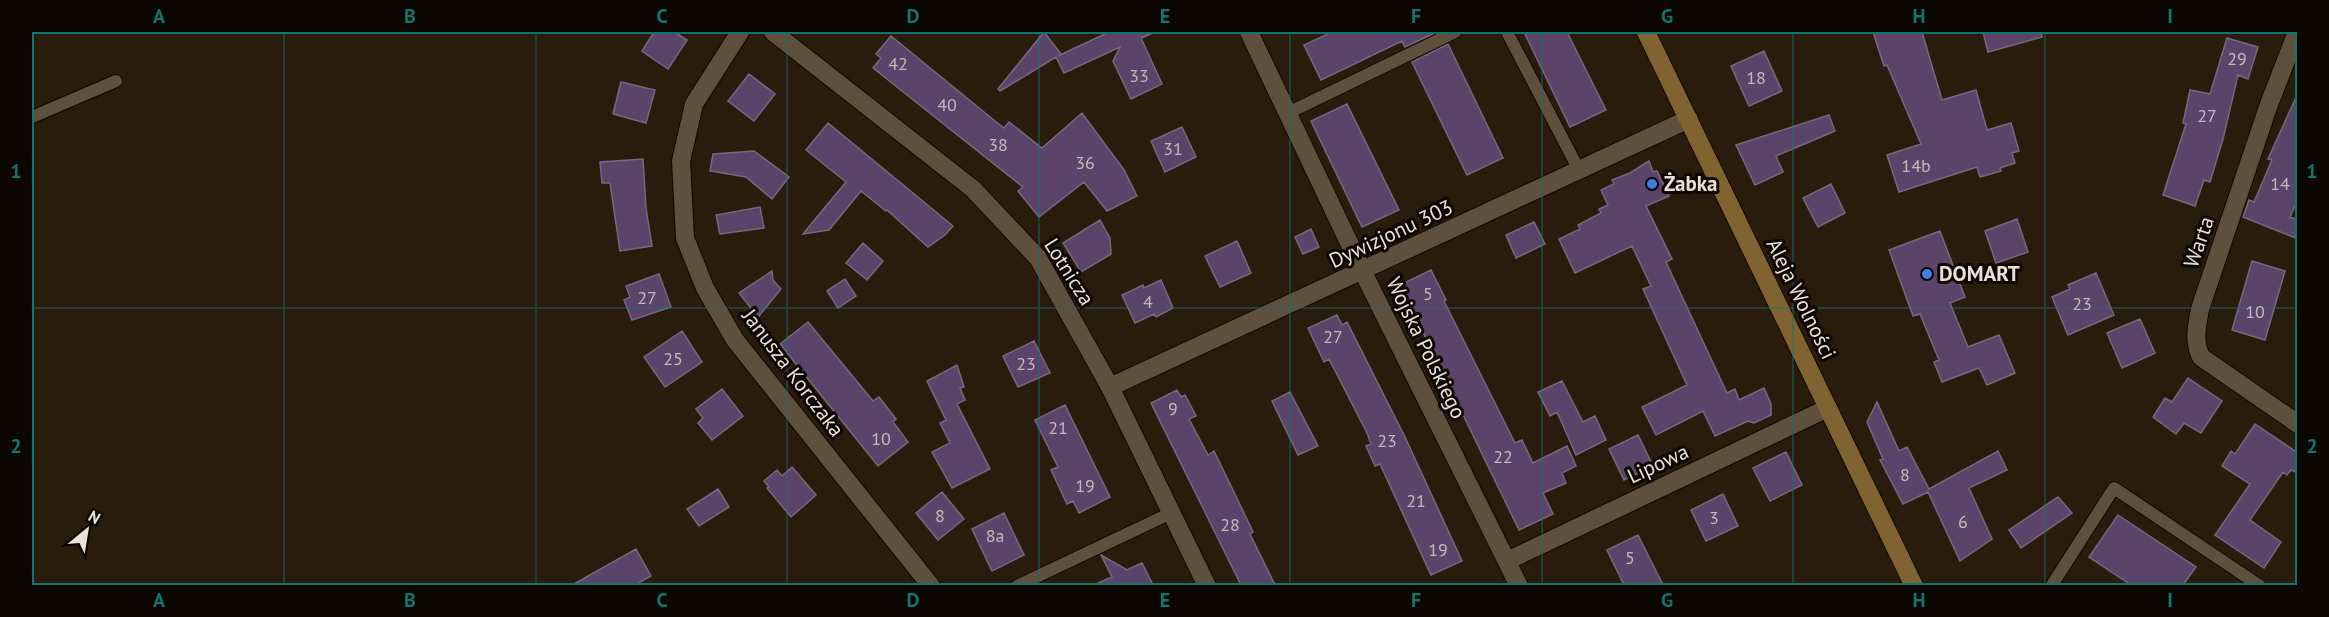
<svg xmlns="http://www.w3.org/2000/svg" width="2329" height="617" viewBox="0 0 2329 617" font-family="'PT Sans',sans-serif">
<rect width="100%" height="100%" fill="#2a1c0c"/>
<path fill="#5c4369" stroke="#76697e" stroke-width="1.5" d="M654 32H674L687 40 668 69 642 51Z
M1044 32 1061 54 1058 56 1109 32H1155L1141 38 1162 84 1131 99 1113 61 1120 47 1064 73 1056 57 1000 91 998 89Z
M1332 32H1437L1405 47 1402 41 1321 80 1304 45Z
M1524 32H1567L1606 110 1570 127Z
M1873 32H1922L1942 100 1976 90 1987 130 2011 123 2019 151 2012 153 2015 163 2000 168 2001 171 1980 177 1977 167 1899 192 1887 155 1921 144 1887 65 1884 66Z
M1983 32H2041L2042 37 1988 52Z
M891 36 995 121 1004 128 1009 122 1042 148 1082 113 1124 170 1137 196 1107 211 1084 182 1039 217 1018 191 1023 187 873 68 881 58 876 54Z
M2227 38 2258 47 2248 79 2238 75 2223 139 2210 182 2204 180 2195 206 2163 195 2186 124 2183 123 2190 90 2210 94Z
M1448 44 1503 158 1467 175 1412 62Z
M1764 51 1782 91 1749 106 1731 66Z
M749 74 775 94 754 121 728 101Z
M621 82 655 90 646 123 613 114Z
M2298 93V199L2290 217 2298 220V239L2243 217 2249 200 2254 202 2272 160 2268 159Z
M1347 104 1399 210 1362 227 1311 121Z
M1829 115 1835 131 1776 156 1783 172 1755 185 1736 145Z
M828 123 953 226 945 235 928 247 887 210 886 211 861 191 829 230 803 234 846 182 806 150Z
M1182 127 1196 157 1165 172 1151 141Z
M754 151 789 177 772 199 746 177 710 171 713 154Z
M643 159 646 208 652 246 620 251 610 183H602L600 162Z
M1649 161 1653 172 1657 171 1669 196 1646 206 1672 259 1666 262 1727 393 1735 389 1739 400 1764 388 1771 404V415L1754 423 1748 421 1715 436 1703 411 1656 435 1642 407 1687 385 1643 289 1651 286 1632 246 1575 273 1559 239 1580 229 1578 225 1601 213 1599 209 1608 205 1601 190 1614 184 1612 180 1630 173Z
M1831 184 1845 213 1818 227 1803 198Z
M760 207 764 228 720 234 716 215Z
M2017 219 2028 252 1996 263 1985 231Z
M1100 220 1110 238 1111 254 1081 272 1063 243Z
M1534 222 1545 244 1516 258 1506 235Z
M1311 229 1319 247 1303 254 1295 237Z
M1940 231 1965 297 1950 303 1968 347 1999 335 2015 373 1987 385 1979 368 1942 382 1934 362 1939 360 1920 314 1913 316 1889 250Z
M1237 241 1251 273 1220 287 1205 256Z
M863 243 883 261 867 280 846 263Z
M2252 261 2285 271 2265 340 2232 330Z
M1431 270 1446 300 1444 301 1515 443 1522 440 1533 463 1567 446 1576 466 1562 473 1566 483 1543 493 1553 514 1519 530 1400 285Z
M772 271 773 280 781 289 758 317 739 293Z
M2096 273 2114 315 2068 335 2052 297 2070 289 2068 285Z
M659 274 671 307 632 320 624 300 630 297 626 286Z
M845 279 856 296 838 308 827 291Z
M1161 280 1173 308 1156 317 1154 314 1135 323 1122 295 1143 285 1144 288Z
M1337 315 1342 325 1347 322 1405 437 1462 561 1431 575 1380 464 1375 466 1366 446 1371 444 1367 433 1329 359 1324 362 1308 328Z
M2140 319 2155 353 2122 368 2107 333Z
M808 322 873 401 879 397 896 419 893 422 908 442 878 466 780 344Z
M682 331 702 362 665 387 644 357Z
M1034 341 1050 373 1018 387 1003 356Z
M957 365 964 387 960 388 965 400 957 404 990 469 952 488 932 452 950 443 940 423 946 420 927 381Z
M2188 378 2222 401 2201 433 2184 423 2176 434 2153 417 2165 398 2172 402Z
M1562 381 1583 422 1595 416 1606 440 1576 455 1557 412 1550 416 1538 392Z
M722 389 743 416 712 440 698 423 703 418 696 409Z
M1177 390 1181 397 1185 395 1196 416 1189 419 1208 455 1214 451 1232 488 1253 532 1250 534 1275 585H1241L1151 403Z
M1290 392 1318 446 1298 455 1272 401Z
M1877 402 1899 451 1907 447 1929 489 1998 451 2007 470 1969 488 1992 539 1960 561 1928 492 1903 504 1880 460 1883 459 1867 422Z
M1065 405 1110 497 1079 513 1073 501 1067 504 1051 470 1058 467 1035 420Z
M2255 424 2298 453V473L2291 470 2287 475 2283 472 2250 520 2281 542 2264 568 2215 535 2250 484 2222 466 2231 451 2235 454Z
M1638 435 1653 466 1624 480 1609 449Z
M1786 452 1802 485 1770 501 1753 468Z
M792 467 816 495 791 517 767 488 769 487 764 481 777 470 782 476Z
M718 489 729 507 699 526 687 509Z
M942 492 964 519 938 540 916 513Z
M1723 494 1738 526 1706 541 1691 510Z
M2058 497 2072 513 2021 548 2009 530Z
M1004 513 1024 555 992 571 972 529Z
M2118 515 2196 567 2183 585H2131L2089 557Z
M1638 535 1663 585H1624L1607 550Z
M636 549 651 576 635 585H572Z
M1101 555 1127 570 1142 563 1153 585H1094L1112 577Z"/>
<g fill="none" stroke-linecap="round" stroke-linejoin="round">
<g stroke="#120600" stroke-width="14">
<path id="lane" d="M1507 32 1579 170
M1288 113 1455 32
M32 117 116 81
M2052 585 2114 488 2260 586
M1017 586 1171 513"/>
</g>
<g stroke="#120600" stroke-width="20">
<path id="street" d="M740 32 694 104 681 161 685 238 705 288 735 340 931 586
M773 32 973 189 1038 258 1110 387 1207 586
M1249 32 1363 272 1519 586
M2297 32 2268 107 2200 309C2197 327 2193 340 2201 357L2298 424
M1110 387 1689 119
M1507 561 1828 408"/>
</g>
<g stroke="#120600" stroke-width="20">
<path id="secondary" d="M1646 32 1914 586"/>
</g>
<use href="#lane" stroke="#5f4f3d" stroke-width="12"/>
<use href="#street" stroke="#5f4f3d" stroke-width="18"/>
<use href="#secondary" stroke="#7f6431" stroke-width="18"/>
</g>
<path fill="none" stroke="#0f766e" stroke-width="1.5" stroke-opacity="0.55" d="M284 32V586M536 32V586M787 32V586M1039 32V586M1290 32V586M1542 32V586M1793 32V586M2045 32V586M32 308H2298"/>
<g fill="#3f7fe0" stroke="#0d0703" stroke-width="2">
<circle cx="1652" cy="184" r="6"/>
<circle cx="1927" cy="274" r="6"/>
</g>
<g text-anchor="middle" stroke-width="6" stroke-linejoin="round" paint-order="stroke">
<g font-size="18" fill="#c6b9bb">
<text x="2237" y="65">29</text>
<text x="898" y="70">42</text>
<text x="1139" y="82">33</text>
<text x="1756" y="84">18</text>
<text x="947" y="111">40</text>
<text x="2207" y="122">27</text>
<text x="998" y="151">38</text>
<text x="1173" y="155">31</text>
<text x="1085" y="169">36</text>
<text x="1916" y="172">14b</text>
<text x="2280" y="190">14</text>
<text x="1428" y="300">5</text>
<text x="647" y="304">27</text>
<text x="1148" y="308">4</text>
<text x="2082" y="310">23</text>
<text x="2255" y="318">10</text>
<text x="1333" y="343">27</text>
<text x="673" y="365">25</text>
<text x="1026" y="370">23</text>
<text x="1173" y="415">9</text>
<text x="1058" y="434">21</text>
<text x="881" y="445">10</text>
<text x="1387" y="447">23</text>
<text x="1503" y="463">22</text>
<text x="1905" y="481">8</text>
<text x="1085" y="492">19</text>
<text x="1416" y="507">21</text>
<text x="940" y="522">8</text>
<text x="1714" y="524">3</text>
<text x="1963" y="528">6</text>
<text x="1230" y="531">28</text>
<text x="995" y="542">8a</text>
<text x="1438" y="556">19</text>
<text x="1630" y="564">5</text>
</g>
<g font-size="21" font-weight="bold" fill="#eae0d6" stroke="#0d0703" text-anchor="start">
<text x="1664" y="191">Żabka</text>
<text x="1939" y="281">DOMART</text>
</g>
<g font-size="21" fill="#eae0d6" stroke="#0d0703">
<text transform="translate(1391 234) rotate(-25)" y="7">Dywizjonu 303</text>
<text transform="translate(2199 242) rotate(-71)" y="7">Warta</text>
<text transform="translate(1069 272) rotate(58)" y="7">Lotnicza</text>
<text transform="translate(1801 299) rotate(64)" y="7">Aleja Wolności</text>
<text transform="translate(1426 348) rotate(64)" y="7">Wojska Polskiego</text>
<text transform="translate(793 373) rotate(53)" y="7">Janusza Korczaka</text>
<text transform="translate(1658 464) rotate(-25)" y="7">Lipowa</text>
</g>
</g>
<rect width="2329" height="617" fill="none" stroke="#0d0703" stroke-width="66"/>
<g transform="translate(87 530) rotate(30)" stroke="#0d0703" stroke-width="4.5" paint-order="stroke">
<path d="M0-4.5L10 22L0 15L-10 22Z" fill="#eae0d6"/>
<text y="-9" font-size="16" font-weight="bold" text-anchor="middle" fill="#eae0d6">N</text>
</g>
<rect x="33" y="33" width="2263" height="551" fill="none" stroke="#0f766e" stroke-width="2"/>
<g font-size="20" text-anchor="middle" font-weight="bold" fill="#0f766e">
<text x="159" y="23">A</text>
<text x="410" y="23">B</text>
<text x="662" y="23">C</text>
<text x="913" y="23">D</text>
<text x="1165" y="23">E</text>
<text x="1416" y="23">F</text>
<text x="1667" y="23">G</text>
<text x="1919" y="23">H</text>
<text x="2170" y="23">I</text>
<text x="16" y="178">1</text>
<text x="2312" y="178">1</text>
<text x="16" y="453">2</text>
<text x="2312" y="453">2</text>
<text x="159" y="607">A</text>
<text x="410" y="607">B</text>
<text x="662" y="607">C</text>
<text x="913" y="607">D</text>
<text x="1165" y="607">E</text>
<text x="1416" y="607">F</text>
<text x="1667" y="607">G</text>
<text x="1919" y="607">H</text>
<text x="2170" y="607">I</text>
</g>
</svg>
